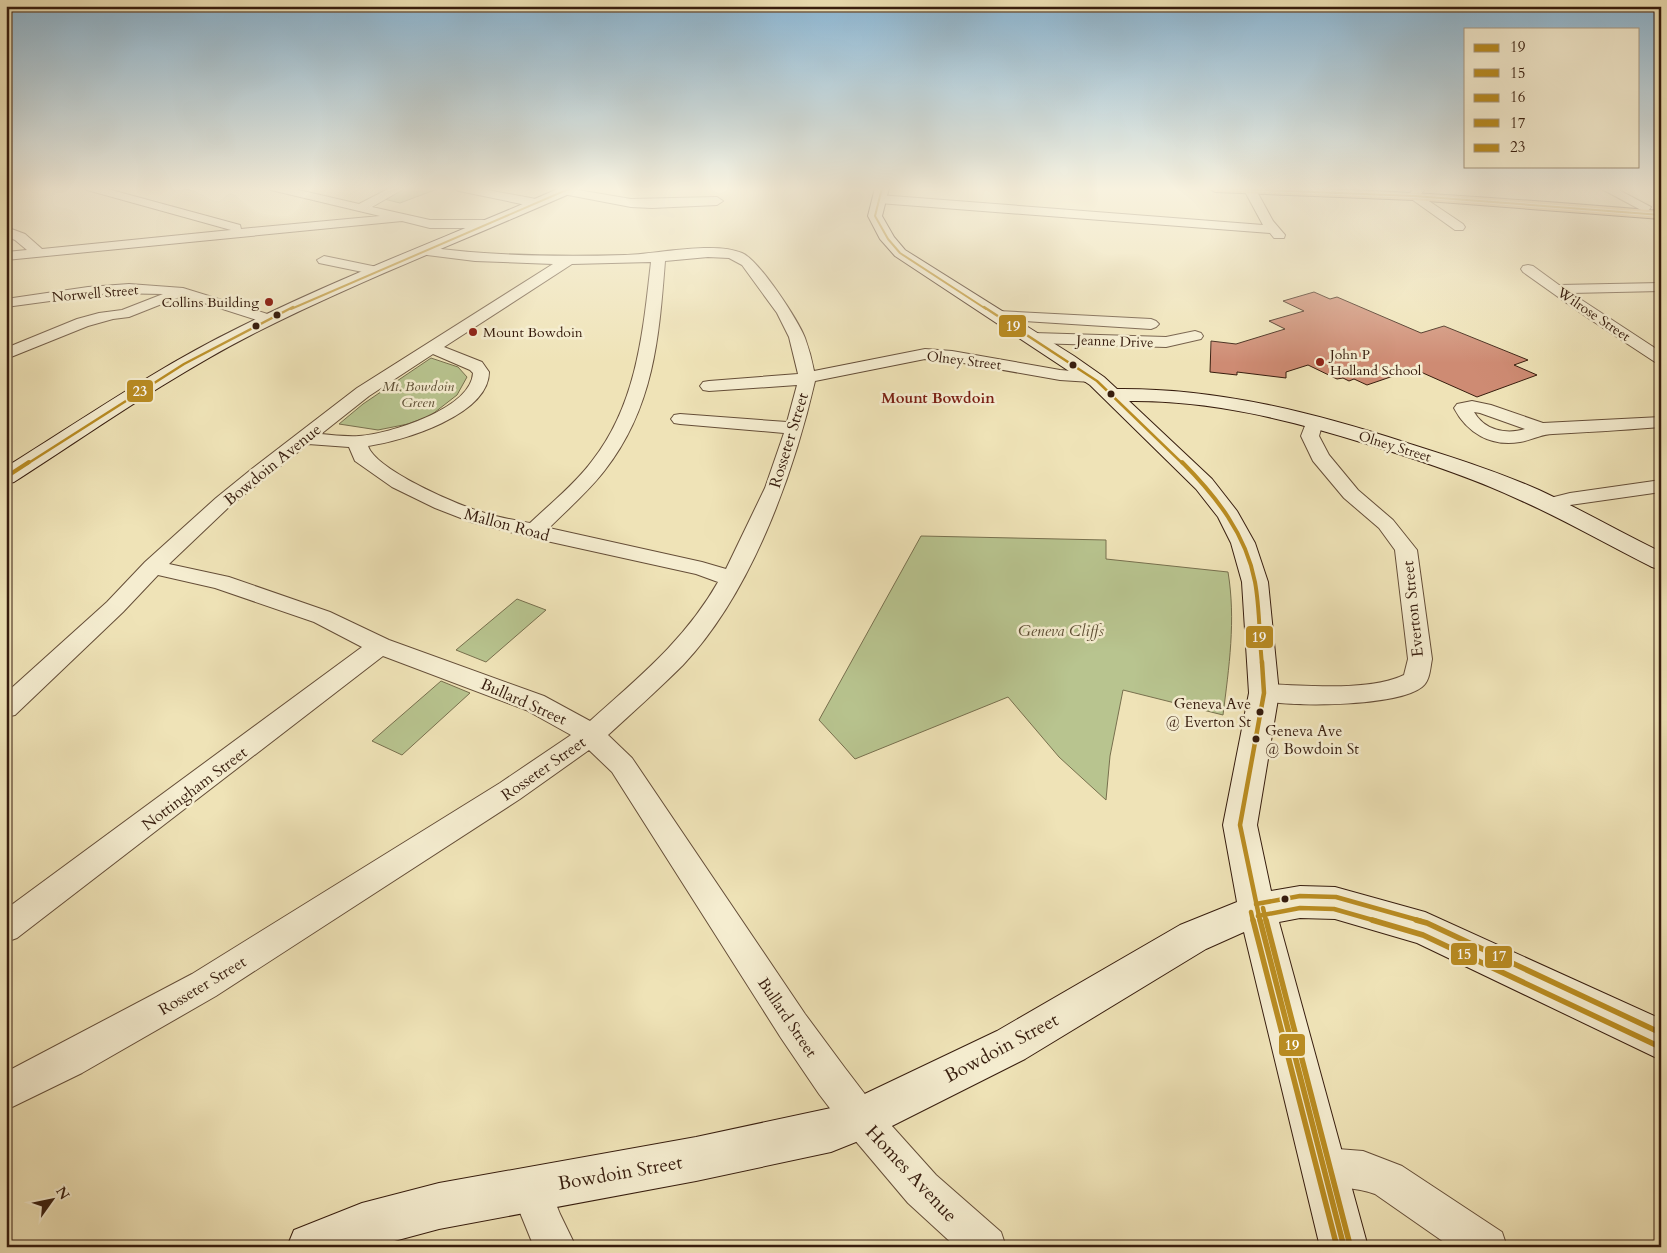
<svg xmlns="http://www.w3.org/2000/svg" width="1667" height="1253" viewBox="0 0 1667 1253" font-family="Cardo,serif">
<rect width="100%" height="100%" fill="#efe3b7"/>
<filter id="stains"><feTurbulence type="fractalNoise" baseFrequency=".004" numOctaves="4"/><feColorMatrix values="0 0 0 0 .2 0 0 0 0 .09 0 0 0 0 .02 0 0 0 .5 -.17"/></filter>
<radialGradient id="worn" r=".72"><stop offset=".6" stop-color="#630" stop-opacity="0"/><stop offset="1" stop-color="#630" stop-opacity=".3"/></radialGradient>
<path fill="#b8c48f" stroke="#78704e" d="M405 188H440L400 203 384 199Z
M431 358 458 367 467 377 457 395 430 416 408 424 378 430 339 424 363 404Z
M921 536 1106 540V559L1228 572C1236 620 1229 667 1223 715L1123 690 1110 756 1106 800 1059 757 1008 697 855 759 819 720Z
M517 599 546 610 486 662 456 650Z
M441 681 470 693 402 755 372 741Z"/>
<path fill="#ce8b73" stroke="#371d0e" d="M1314 292 1330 299 1337 297 1421 333 1444 326 1528 360 1514 365 1537 375 1477 397 1414 369 1367 385 1354 379 1349 381 1343 378 1337 379 1308 365 1286 372V378L1237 372V375L1210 372 1211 341 1236 344 1285 329 1269 321 1304 311 1283 301Z"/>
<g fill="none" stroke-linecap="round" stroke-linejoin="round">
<g stroke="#654e38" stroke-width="2">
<path id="street" d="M85 188H104L240 225 241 229 380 216 271 190 269 188H290L359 204 390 188H405L372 207 430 220H488L494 224 488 228H430L402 221 6 260V252L27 250 15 240 6 236V227L25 234 42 249 231 230 87 190Z
M453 188H477L536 199 542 203 536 207 459 191Z
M566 188 631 199 717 197 723 201 717 205 652 208 631 207 563 194 557 191 559 189Z
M1243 188H1255L1273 221 1285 235 1284 238H1274L1270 233 879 203 873 199 879 195 1263 225Z
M1414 188H1422L1424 190 1420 195 1463 224 1465 227 1463 230H1455L1410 198 1408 196Z
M1600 188H1615L1651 207 1649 210H1641Z
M424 247C491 256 558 257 625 255 657 254 714 241 742 253 759 260 798 320 805 338 809 349 812 360 814 371L925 349 952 351 1060 370 1097 373 1099 377 1097 381 1091 382 1060 380 952 361 925 359 815 381C793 476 751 593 683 665 659 689 633 712 608 735L632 758 805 1014 845 1068 874 1106 936 1175 1001 1232 1006 1247H956L908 1203 848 1132 819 1094 781 1038 612 772 589 750 520 799 216 996 82 1073 6 1110V1072L192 974 500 783 571 735 526 710 383 656 17 938 6 942V909L362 647 314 622 215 588 158 575 123 612 15 715 6 717V693L107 602 145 562 216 498 253 468 357 388 553 264 475 261 419 254 417 251ZM708 257 729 258 742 265 777 313 789 337 798 374 709 381 703 382 700 386 703 390 709 391 797 385 787 422 680 414 674 415 671 419 674 423 680 424 784 433 765 488 726 569 702 562 549 528C568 509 589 491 605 470 654 407 659 337 665 261ZM651 262C643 332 637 404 592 461 575 484 551 503 530 523 515 520 500 518 485 513 459 506 376 470 368 446 403 441 489 415 489 372L482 362 444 347 572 264ZM433 354 470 370 473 373C471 409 389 434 359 436 347 437 333 435 321 434L369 396ZM308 444 349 447 355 461 392 487 435 508 471 522 533 538 696 574 718 582C685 640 639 677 590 721L544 696 389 640 330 612 229 577 169 564 230 506Z
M324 256 382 268 384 271 377 275 319 263 317 260Z
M1528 265 1533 266 1559 285 1661 283V291L1571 293 1661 352V364L1655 362 1585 316 1523 272 1521 269 1523 266Z
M129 284 183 288 274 316 277 319 274 322 269 324 182 296 129 317 113 319 88 326 6 359V348L77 319 99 313 122 310 163 294 109 293 6 307V299L88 287Z
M998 311 1151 319 1156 321 1159 324 1156 327 1151 329 993 319 990 316 993 313Z
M1195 331 1201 333 1203 336 1201 339 1166 347 1034 343 1028 341 1026 338 1028 335 1034 333 1166 337Z
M1472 401 1491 405 1543 423 1661 417V427C1625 430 1589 432 1553 434 1542 434 1532 440 1520 442 1491 447 1467 433 1454 408L1457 404ZM1474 412 1480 413 1525 429C1506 435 1484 430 1474 412Z
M1314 417 1320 418 1323 422 1319 436 1329 455 1358 490 1393 520 1417 550 1432 659C1430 669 1430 681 1422 687 1397 707 1285 708 1255 699L1251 693 1255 687 1264 684C1302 685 1370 692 1404 675L1408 659 1395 550 1379 528 1344 498 1313 461 1301 436 1308 418Z
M1661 480V492L1570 505 1549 510 1542 508 1539 504 1542 500 1570 493Z
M1325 1148 1363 1151 1402 1166 1502 1232 1507 1247H1451L1375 1194C1354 1186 1332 1189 1311 1181L1306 1167 1311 1153Z
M530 1168 544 1174 560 1214 576 1247H534L510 1188 516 1174Z"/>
</g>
<g stroke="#371d0e" stroke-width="2">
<path id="secondary" d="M560 188H578L576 191C468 239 357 281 251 335 169 377 92 432 14 482L6 484V467C83 419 158 367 240 327 344 275 453 235 560 188Z
M875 188H889L882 216 894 237 905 250 1074 356 1104 377 1117 389C1216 388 1312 412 1407 443 1451 457 1496 471 1539 490 1580 509 1620 532 1661 552V570L1652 567C1608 545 1565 520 1520 500 1471 477 1419 460 1367 444 1290 420 1211 400 1129 401L1212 479 1237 511 1255 543 1268 582 1279 693 1257 825 1271 891 1300 886 1335 887 1425 912 1661 1019V1060L1417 943 1335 919 1300 918 1279 922 1368 1247H1320L1244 932 1206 949 1025 1059 876 1134 831 1152 696 1181 439 1229 372 1247H287L294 1230 362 1203 439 1183 696 1137 831 1108 852 1100 997 1031 1180 925 1237 902 1223 825 1249 693 1242 582 1231 543 1218 517 1196 489 1090 385 895 256 880 239 868 216Z"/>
</g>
<g stroke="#371d0e" stroke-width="2">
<path id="primary" d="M1208 188C1360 186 1510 199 1661 211V219L1414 200 1215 192Z"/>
</g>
<use href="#street" fill="#f5edd0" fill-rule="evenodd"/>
<use href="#secondary" fill="#f5edd0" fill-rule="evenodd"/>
<use href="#primary" fill="#e8c27c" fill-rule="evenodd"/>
<g stroke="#f5edd0" stroke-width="4">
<path id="bus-1-far4" d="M882 188 875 216 888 239 900 253 986 309"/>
</g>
<g stroke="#f5edd0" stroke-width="5">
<path id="bus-1-far3" d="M984 307 1097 381 1183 464"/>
</g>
<g stroke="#f5edd0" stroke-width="8">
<path id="bus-1-far2" d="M1182 462C1216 496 1246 534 1255 582 1260 609 1259 637 1262 664"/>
</g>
<g stroke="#f5edd0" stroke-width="8">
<path id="bus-1-far1" d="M1260 921 1240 825 1264 693 1262 662"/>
</g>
<g stroke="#f5edd0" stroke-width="9">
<path id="bus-1" d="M1260 920 1344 1247"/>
</g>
<g stroke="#f5edd0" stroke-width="8">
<path id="bus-2-far1" d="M1251 912 1253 921
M1258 916 1300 908 1334 909 1376 921"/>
</g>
<g stroke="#f5edd0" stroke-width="9">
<path id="bus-2" d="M1253 920 1337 1247
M1372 920 1423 935 1658 1046"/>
</g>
<g stroke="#f5edd0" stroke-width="4">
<path id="bus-3" d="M1215 188 1414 196 1661 215"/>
</g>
<g stroke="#f5edd0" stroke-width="8">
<path id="bus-4-far1" d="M1256 904 1300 896 1336 897 1421 921
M1263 908 1266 921"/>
</g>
<g stroke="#f5edd0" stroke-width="9">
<path id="bus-4" d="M1266 920 1350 1245
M1416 920 1427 923 1661 1033"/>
</g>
<g stroke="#f5edd0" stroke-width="4">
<path id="bus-5-far2" d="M291 309 571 188"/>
</g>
<g stroke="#f5edd0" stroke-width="5">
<path id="bus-5-far1" d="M27 464 184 364 293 307"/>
</g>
<g stroke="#f5edd0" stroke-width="8">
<path id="bus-5" d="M6 477 29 462"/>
</g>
<use href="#bus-1-far4" stroke="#b98c22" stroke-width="2"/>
<use href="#bus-1-far3" stroke="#b98c22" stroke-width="2.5"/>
<use href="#bus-1-far2" stroke="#b98c22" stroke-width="4"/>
<use href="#bus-1-far1" stroke="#b98c22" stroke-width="4.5"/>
<use href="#bus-1" stroke="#b98c22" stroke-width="5.5"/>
<use href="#bus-2-far1" stroke="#b98c22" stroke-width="4.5"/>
<use href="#bus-2" stroke="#b98c22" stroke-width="5.5"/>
<use href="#bus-3" stroke="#b98c22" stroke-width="2"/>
<use href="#bus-4-far1" stroke="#b98c22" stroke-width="4.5"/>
<use href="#bus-4" stroke="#b98c22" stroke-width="5.5"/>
<use href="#bus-5-far2" stroke="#b98c22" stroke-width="2"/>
<use href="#bus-5-far1" stroke="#b98c22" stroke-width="2.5"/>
<use href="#bus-5" stroke="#b98c22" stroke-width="4"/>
</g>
<linearGradient id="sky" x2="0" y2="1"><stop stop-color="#8bb7d5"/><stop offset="0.52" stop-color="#f8f2df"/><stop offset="1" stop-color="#f8f2df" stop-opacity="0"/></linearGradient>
<rect width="1667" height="363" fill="url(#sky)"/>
<g fill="#8f2418" stroke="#f5edd0" stroke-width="2">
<circle cx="269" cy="302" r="5"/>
<circle cx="473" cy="332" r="5"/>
<circle cx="1320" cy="362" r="5"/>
</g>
<g fill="#371d0e" stroke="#f5edd0" stroke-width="2">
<circle cx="277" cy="315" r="4.5"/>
<circle cx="256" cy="326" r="4.5"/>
<circle cx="1073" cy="365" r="4.5"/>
<circle cx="1111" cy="394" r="4.5"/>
<circle cx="1260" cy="712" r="4.5"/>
<circle cx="1256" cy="739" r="4.5"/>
<circle cx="1285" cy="899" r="4.5"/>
</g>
<g text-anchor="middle" stroke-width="5" stroke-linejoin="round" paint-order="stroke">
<g font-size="14" fill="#371d0e" stroke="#f5edd0">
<text transform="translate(95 293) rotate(-5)" y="5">Norwell Street</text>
<text transform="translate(1594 314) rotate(34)" y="5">Wilrose Street</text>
<text transform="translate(1115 341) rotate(2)" y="5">Jeanne Drive</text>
<text transform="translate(964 360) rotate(7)" y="5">Olney Street</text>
<text transform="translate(1395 446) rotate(17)" y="5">Olney Street</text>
</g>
<g font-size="14" fill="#371d0e" stroke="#f5edd0" text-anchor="start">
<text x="259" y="307" text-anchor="end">Collins Building</text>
<text x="483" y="337">Mount Bowdoin</text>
<text x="1330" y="359">John P<tspan x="1330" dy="16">Holland School</tspan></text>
</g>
<g font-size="14" font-style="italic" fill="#5e4f35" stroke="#f5edd0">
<text x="418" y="391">Mt. Bowdoin<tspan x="418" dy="16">Green</tspan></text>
</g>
<g font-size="15" font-weight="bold" fill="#7a1f14" stroke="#f5edd0">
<text x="938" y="403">Mount Bowdoin</text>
</g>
<g font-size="15" fill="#371d0e" stroke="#f5edd0" text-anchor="end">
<text x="1251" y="709">Geneva Ave<tspan x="1251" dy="18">@ Everton St</tspan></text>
<text x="1265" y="736" text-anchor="start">Geneva Ave<tspan x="1265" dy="18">@ Bowdoin St</tspan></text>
</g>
<g font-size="16" fill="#371d0e" stroke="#f5edd0">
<text transform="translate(788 440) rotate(-73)" y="6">Rosseter Street</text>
<text transform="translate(272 464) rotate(-39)" y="6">Bowdoin Avenue</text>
<text transform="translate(507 524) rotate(15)" y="6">Mallon Road</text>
<text transform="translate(1412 609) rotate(-96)" y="6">Everton Street</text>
<text transform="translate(524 701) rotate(24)" y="6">Bullard Street</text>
<text transform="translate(543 768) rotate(-35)" y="6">Rosseter Street</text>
<text transform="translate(194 788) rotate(-37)" y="6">Nottingham Street</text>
<text transform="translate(202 985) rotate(-31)" y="6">Rosseter Street</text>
<text transform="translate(788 1017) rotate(56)" y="6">Bullard Street</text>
</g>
<g font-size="16" font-style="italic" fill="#5e4f35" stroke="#f5edd0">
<text x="1061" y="636">Geneva Cliffs</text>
</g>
<g font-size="19" fill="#371d0e" stroke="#f5edd0">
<text transform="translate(1001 1047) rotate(-28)" y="7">Bowdoin Street</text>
<text transform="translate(620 1172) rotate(-10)" y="7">Bowdoin Street</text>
<text transform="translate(912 1173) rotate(47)" y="7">Homes Avenue</text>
</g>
</g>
<g stroke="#f5edd0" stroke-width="2">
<rect x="998" y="314" width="29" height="24" rx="5" fill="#b98c22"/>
<rect x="126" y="379" width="28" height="24" rx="5" fill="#b98c22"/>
<rect x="1245" y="625" width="29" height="24" rx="5" fill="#b98c22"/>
<rect x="1450" y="942" width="28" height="24" rx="5" fill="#b98c22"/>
<rect x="1484" y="945" width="29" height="24" rx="5" fill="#b98c22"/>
<rect x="1278" y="1033" width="28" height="24" rx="5" fill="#b98c22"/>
</g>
<g font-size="14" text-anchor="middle" font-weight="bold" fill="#fff">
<text x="1013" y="331">19</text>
<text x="140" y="396">23</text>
<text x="1259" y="642">19</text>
<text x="1464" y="959">15</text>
<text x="1499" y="961">17</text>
<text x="1292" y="1050">19</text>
</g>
<rect width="1667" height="1253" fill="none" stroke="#efe3b7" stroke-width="25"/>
<rect x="8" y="8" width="1652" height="1238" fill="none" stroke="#371d0e" stroke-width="2.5"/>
<rect x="12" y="12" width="1642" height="1228" fill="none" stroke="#371d0e"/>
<rect x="1464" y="28" width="175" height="140" fill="#f5edd0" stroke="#a99a82"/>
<rect x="1474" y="44" width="25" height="8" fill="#b98c22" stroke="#a99a82"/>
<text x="1510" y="52" font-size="15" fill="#371d0e">19</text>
<rect x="1474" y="69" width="25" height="8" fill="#b98c22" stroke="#a99a82"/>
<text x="1510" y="78" font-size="15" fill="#371d0e">15</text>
<rect x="1474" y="94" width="25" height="8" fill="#b98c22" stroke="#a99a82"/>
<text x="1510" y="102" font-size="15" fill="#371d0e">16</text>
<rect x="1474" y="119" width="25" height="8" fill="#b98c22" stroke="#a99a82"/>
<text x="1510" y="128" font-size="15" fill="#371d0e">17</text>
<rect x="1474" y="144" width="25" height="8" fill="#b98c22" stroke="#a99a82"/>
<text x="1510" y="152" font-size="15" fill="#371d0e">23</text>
<g transform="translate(52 1200) rotate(57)" stroke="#f5edd0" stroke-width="4" paint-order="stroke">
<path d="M0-4L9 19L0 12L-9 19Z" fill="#371d0e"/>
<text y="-8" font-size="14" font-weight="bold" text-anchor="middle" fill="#371d0e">N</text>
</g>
<rect width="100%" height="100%" filter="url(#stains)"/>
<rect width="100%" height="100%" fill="url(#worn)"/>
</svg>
